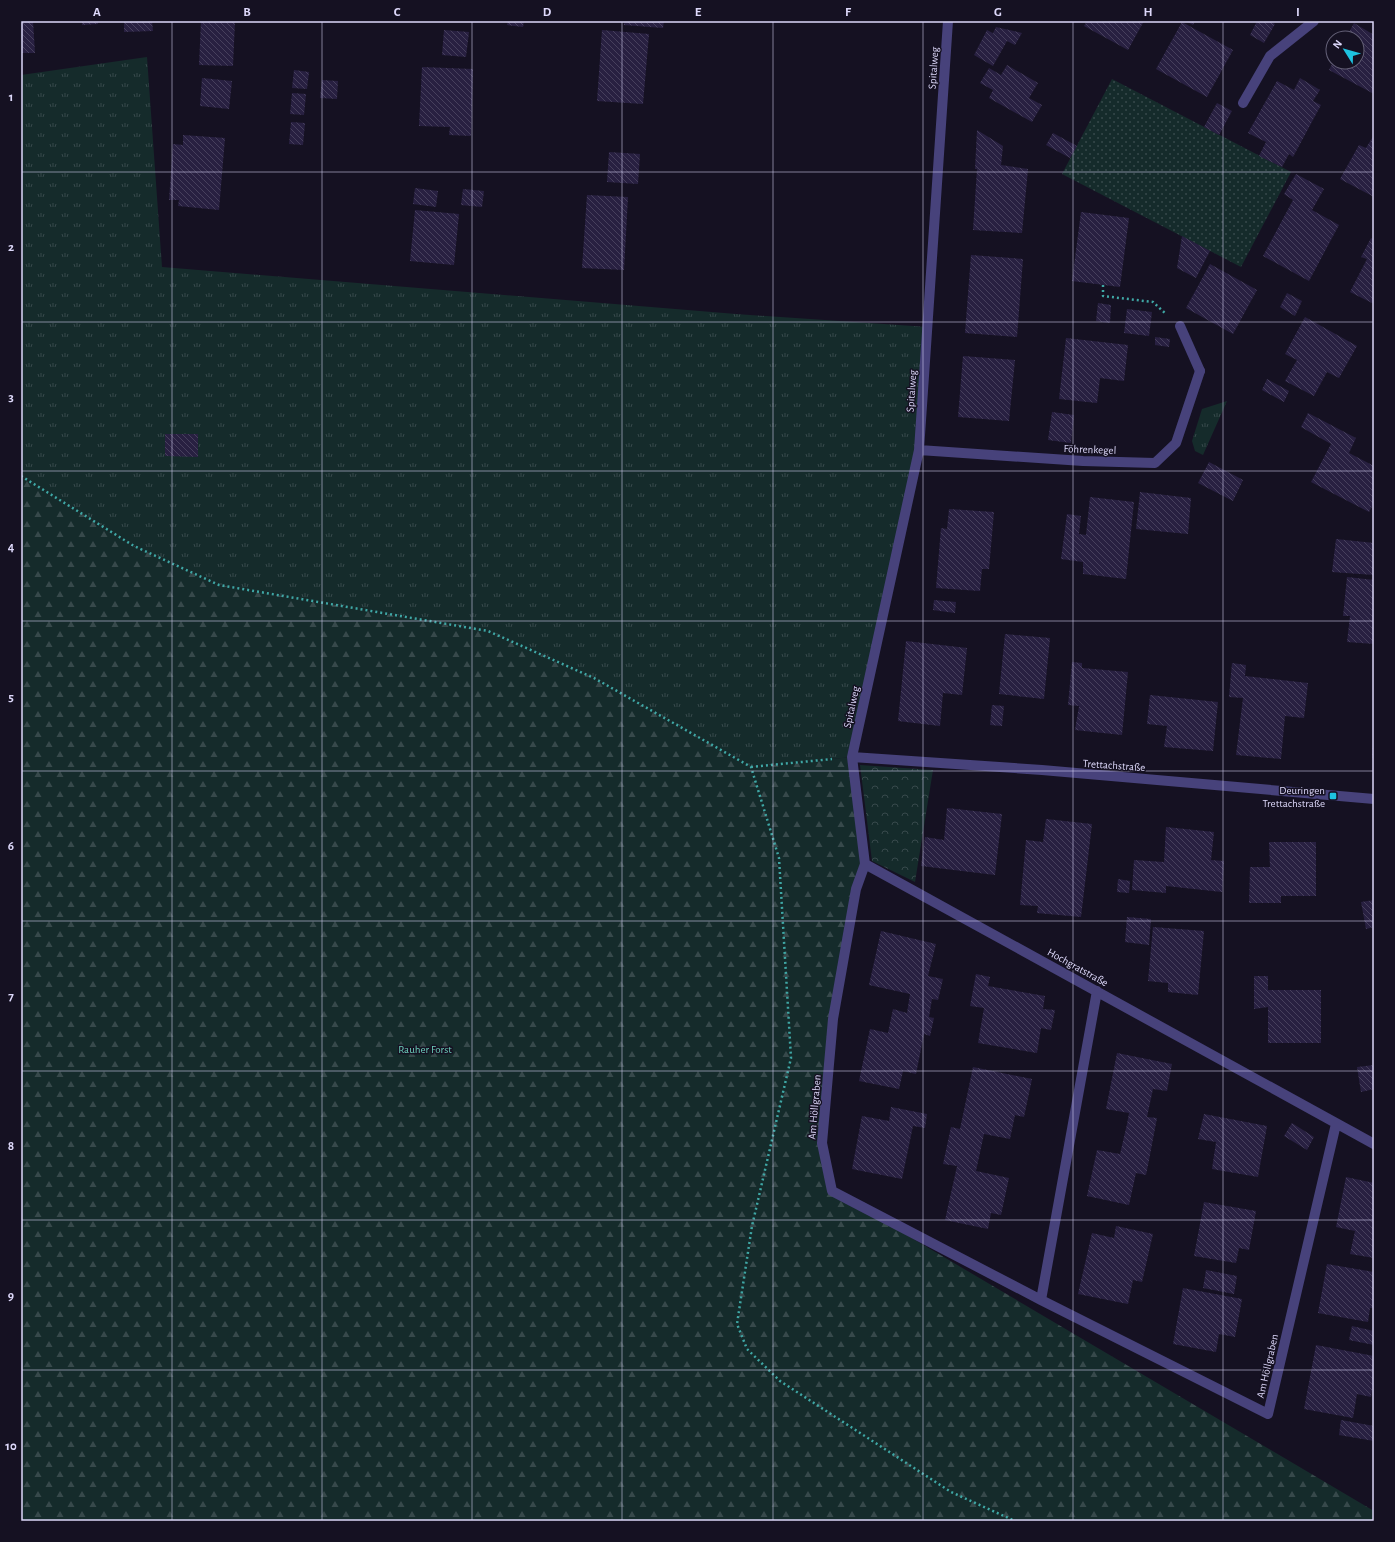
<svg xmlns="http://www.w3.org/2000/svg" width="1395" height="1542" viewBox="0 0 1395 1542" font-family="'Alegreya Sans',sans-serif">
<defs>
<pattern id="grass-tufts" width="24" height="20" patternUnits="userSpaceOnUse"><rect width="24" height="20" fill="#152b2b"/><path d="M3 7l-1-3M5 7V3M7 7l1-3M15 17l-1-3M17 17v-4M19 17l1-3" fill="none" stroke="#37494b"/></pattern>
<pattern id="forest-firs" width="22" height="20" patternUnits="userSpaceOnUse"><rect width="22" height="20" fill="#152b2b"/><path d="M5 1l3.5 6h-7zM16 11l3.5 6h-7z" fill="#37494b"/></pattern>
<pattern id="park-crowns" width="20" height="18" patternUnits="userSpaceOnUse"><rect width="20" height="18" fill="#152b2b"/><path d="M2 6a3 3 0 1 1 6 0M12 15a3 3 0 1 1 6 0" fill="none" stroke="#37494b"/></pattern>
<pattern id="garden-dots" width="8" height="8" patternUnits="userSpaceOnUse"><rect width="8" height="8" fill="#152b2b"/><path d="M2 2h.1M6 6h.1" fill="none" stroke="#37494b" stroke-width="1.8" stroke-linecap="round"/></pattern>
<pattern id="building-back-hatch" width="6" height="6" patternUnits="userSpaceOnUse"><rect width="6" height="6" fill="#282041"/><path d="M-1 5l2 2M0 0l6 6M5-1l2 2" fill="none" stroke="#47405d"/></pattern>
</defs>
<rect width="100%" height="100%" fill="#151122"/>
<path fill="url(#grass-tufts)" d="M147 57 162 267 736 314 928 327 919 450 852 757 751 767 594 678 488 631 219 585 134 546 21 476V75Z
M1227 401 1203 455 1195 451 1192 441 1202 409Z"/>
<path fill="url(#forest-firs)" d="M21 476 134 546 219 585 488 631 594 678 751 767 852 757 865 864 833 1019 822 1143 832 1191 1374 1511V1521H21Z"/>
<path fill="url(#park-crowns)" d="M860 765 933 770 915 882 872 861Z"/>
<path fill="url(#garden-dots)" d="M1112 79 1291 172 1241 267 1062 174Z"/>
<path fill="url(#building-back-hatch)" d="M21 21H33L35 53H21Z
M82 21H98V24L82 25Z
M124 21H152L153 31 124 32Z
M201 21H235L233 66 199 65Z
M508 21H524L523 27 507 25Z
M624 21H664L663 28 624 25Z
M1087 21H1144L1128 50 1084 26Z
M1186 21H1195L1193 25Z
M1257 21H1270L1275 24 1264 43 1250 35Z
M1182 22 1233 50 1207 97 1156 69Z
M1354 23 1374 35V94L1329 70 1333 62H1357V38H1346Z
M996 27 1022 33 1015 45 1007 41 993 66 974 55 987 30 1002 38 993 33Z
M444 30 469 32 466 57 442 55Z
M602 30 649 34 643 104 597 101Z
M1007 65 1038 83 1029 98 1042 105 1032 122 989 98 993 90 980 83 989 68 1001 75Z
M422 67 473 69 471 136 449 135 450 127 419 126Z
M294 70 309 72 307 89 292 88Z
M202 78 232 81 229 109 200 106Z
M1300 78 1320 90 1313 101 1321 105 1293 157 1289 154 1282 167 1259 156 1266 142 1248 133 1277 81 1294 90Z
M322 80 338 81 337 99 320 98Z
M292 93 306 94 304 115 290 114Z
M1217 103 1232 111 1219 135 1204 127Z
M291 122 305 123 303 145 289 144Z
M977 130 1003 146 1001 165 1028 169 1022 233 973 230 977 169H975Z
M1053 133 1077 146 1070 158 1046 145Z
M183 135 225 138 219 210 178 206 179 200H169L173 144 183 145Z
M1374 135V197L1340 179 1359 145 1366 148Z
M609 152 640 154 638 184 607 182Z
M1296 174 1324 189 1312 210 1339 225 1309 281 1263 256 1293 200 1284 194Z
M415 188 438 191 436 207 413 204Z
M463 189 484 191 482 207 461 205Z
M587 195 628 197 624 270 582 268Z
M415 210 459 214 454 265 410 261Z
M1081 212 1129 218 1120 287 1072 281Z
M1182 236 1210 251 1196 278 1177 268Z
M1371 238 1374 240V304L1350 292 1367 259 1361 257Z
M971 255 1023 259 1017 337 965 333Z
M1210 264 1257 290 1233 334 1186 308Z
M1287 293 1302 301 1295 316 1280 307Z
M1098 303 1111 305 1110 323 1096 321Z
M1127 309 1152 312 1149 336 1124 333Z
M1305 317 1357 346 1339 378 1327 372 1314 396 1285 381 1297 360 1285 354Z
M1155 337 1170 339 1169 347 1155 345Z
M1066 338 1128 345 1124 381 1100 378 1097 403 1059 399Z
M963 356 1015 360 1009 421 958 417Z
M1267 379 1289 391 1284 402 1262 390Z
M1052 412 1074 415 1071 443 1048 440Z
M1308 413 1356 438 1349 453 1374 466V503L1369 512 1311 482 1331 444 1301 427Z
M165 434H198V457L165 456Z
M1209 462 1243 480 1233 501 1198 483Z
M1140 492 1191 498 1188 534 1136 529Z
M1090 497 1134 502 1126 579 1083 574V562L1061 559 1067 514 1081 516 1079 534 1086 535Z
M949 509 994 512 989 569H982L980 591 936 588 941 528 947 529Z
M1336 539 1374 543V575L1332 572Z
M1347 577 1374 580V644L1347 642 1350 616H1343Z
M934 600 956 602 955 613 933 610Z
M1005 634 1050 638 1044 699 999 694Z
M906 641 967 648 962 695 943 693 940 726 898 721Z
M1072 662 1082 663V668L1128 672 1122 735 1075 730 1079 706 1068 705Z
M1232 663 1246 665 1245 676 1308 683 1304 718 1285 716 1281 759 1236 755 1243 698 1229 697Z
M1150 695 1218 702 1213 751 1164 747 1167 726 1147 724Z
M992 705 1004 706 1002 726 990 725Z
M1373 743H1374V758H1372Z
M947 808 1002 814 995 875 921 866 925 837 944 840Z
M1046 819 1092 824 1081 917 1037 913 1038 906 1020 905 1026 840 1043 842Z
M1166 827 1214 832 1211 860 1224 861 1222 892 1166 886V893L1132 890 1134 860 1164 862Z
M1269 842H1316V896H1281V903H1249L1250 867H1270Z
M1118 879 1130 881 1129 893 1117 892Z
M1374 900V927L1366 929 1361 902Z
M1127 917 1151 919 1149 945 1125 942Z
M1153 927 1204 931 1198 995 1168 992V983L1148 981Z
M881 931 936 944 928 976 943 979 938 1000 932 999 929 1017 934 1018 930 1036 924 1034 916 1074 903 1071 899 1089 859 1081 870 1029 888 1033 893 1009 907 1013 910 994 869 985Z
M976 974 990 977 988 986 1045 996 1043 1009 1055 1010 1051 1030 1041 1028 1037 1053 978 1043 984 1008 970 1006Z
M1254 976H1268V990H1321V1043H1268V1007L1254 1009Z
M1117 1053 1172 1064 1167 1091 1153 1089 1147 1117 1157 1118 1149 1160 1146 1175 1136 1173 1129 1205 1087 1196 1097 1150 1120 1154 1127 1124 1129 1113 1106 1109Z
M1374 1065V1089L1361 1092 1357 1067Z
M973 1067 1032 1079 1024 1117 1015 1115 1010 1139 984 1134 976 1171 1009 1178 1001 1215 991 1213 988 1229 945 1220 957 1166 943 1164 951 1127 960 1129Z
M891 1107 927 1114 925 1128 913 1126 902 1179 852 1169 862 1116 889 1121Z
M1204 1114 1267 1126 1258 1177 1212 1169 1216 1142 1198 1139Z
M1292 1123 1314 1137 1307 1150 1284 1136Z
M1346 1177 1374 1183V1258L1350 1254 1355 1231 1336 1227Z
M1204 1202 1256 1211 1249 1250 1239 1248 1236 1263 1194 1256Z
M1116 1226 1153 1234 1142 1282 1133 1280 1128 1304 1078 1294 1092 1233 1114 1238Z
M1327 1264 1374 1272V1308H1370L1368 1322 1318 1313Z
M1206 1270 1237 1276 1234 1294 1203 1288Z
M1183 1288 1242 1299 1235 1337 1219 1334 1216 1352 1173 1344Z
M1352 1326 1374 1331V1345L1349 1340Z
M1316 1345 1374 1356V1378L1371 1397 1357 1394 1353 1418 1304 1409Z
M1341 1420 1374 1426V1441L1339 1435Z"/>
<g fill="none" stroke-linecap="round" stroke-linejoin="round">
<path stroke="#3fa7a5" stroke-width="2.5" stroke-dasharray="2 3" stroke-linecap="butt" d="M1103 285V296L1153 302 1166 314
M21 476 134 546 219 585 488 631 594 678 751 767 779 858 791 1058 752 1226 737 1324 747 1349 780 1381 951 1492 1015 1521
M751 767 832 759"/>
<path stroke="#47427b" stroke-width="10" d="M1243 103 1270 56 1314 21
M1180 326 1200 371"/>
<path stroke="#47427b" stroke-width="10" d="M948 21 919 450 852 757 865 864 1374 1144
M919 450 1083 461 1155 463 1176 443 1200 371
M852 757 1042 770 1374 799
M865 864 856 889 833 1019 822 1143 832 1191 1041 1300 1268 1414 1336 1124
M1041 1300 1097 991"/>
</g>
<path fill="none" stroke="#ddd8fa" stroke-width="1" stroke-opacity="0.55" d="M172 21V1521M322 21V1521M472 21V1521M622 21V1521M773 21V1521M923 21V1521M1073 21V1521M1223 21V1521M21 172H1374M21 322H1374M21 471H1374M21 621H1374M21 771H1374M21 921H1374M21 1071H1374M21 1220H1374M21 1370H1374"/>
<rect fill="#1ec3e0" stroke="#151122" stroke-width="1.5" x="1329" y="792" width="8" height="8" rx="2"/>
<g text-anchor="middle" stroke-width="3" stroke-linejoin="round" paint-order="stroke">
<g font-size="11" fill="#ddd8fa" stroke="#151122">
<text transform="translate(933 68) rotate(-86)" y="4">Spitalweg</text>
<text transform="translate(911 391) rotate(-86)" y="4">Spitalweg</text>
<text transform="translate(1090 449) rotate(2)" y="4">Föhrenkegel</text>
<text transform="translate(851 707) rotate(-78)" y="4">Spitalweg</text>
<text transform="translate(1114 765) rotate(4)" y="4">Trettachstraße</text>
<text transform="translate(1078 967) rotate(29)" y="4">Hochgratstraße</text>
<text transform="translate(814 1107) rotate(-85)" y="4">Am Höllgraben</text>
<text transform="translate(1267 1366) rotate(-77)" y="4">Am Höllgraben</text>
</g>
<g font-size="11" fill="#ddd8fa" stroke="#151122" text-anchor="end">
<text x="1325" y="794">Deuringen<tspan x="1325" dy="13">Trettachstraße</tspan></text>
</g>
<g font-size="11" fill="#6dd0bc" stroke="#151122">
<text x="425" y="1053">Rauher Forst</text>
</g>
</g>
<rect width="1395" height="1542" fill="none" stroke="#151122" stroke-width="44"/>
<g transform="translate(1345 50) rotate(307)"><circle r="19" fill="#151122" stroke="#656178"/>
<path d="M0-3L7 15L0 10L-7 15Z" fill="#1ec3e0"/>
<text y="-6" font-size="11" font-weight="bold" text-anchor="middle" fill="#ddd8fa">N</text>
</g>
<rect x="22" y="22" width="1351" height="1498" fill="none" stroke="#ddd8fa" stroke-width="1.5"/>
<g font-size="13" text-anchor="middle" font-weight="bold" fill="#ddd8fa">
<text x="97" y="16">A</text>
<text x="247" y="16">B</text>
<text x="397" y="16">C</text>
<text x="547" y="16">D</text>
<text x="698" y="16">E</text>
<text x="848" y="16">F</text>
<text x="998" y="16">G</text>
<text x="1148" y="16">H</text>
<text x="1298" y="16">I</text>
<text x="11" y="101">1</text>
<text x="11" y="251">2</text>
<text x="11" y="401">3</text>
<text x="11" y="551">4</text>
<text x="11" y="701">5</text>
<text x="11" y="850">6</text>
<text x="11" y="1000">7</text>
<text x="11" y="1150">8</text>
<text x="11" y="1300">9</text>
<text x="11" y="1450">10</text>
</g>
</svg>
